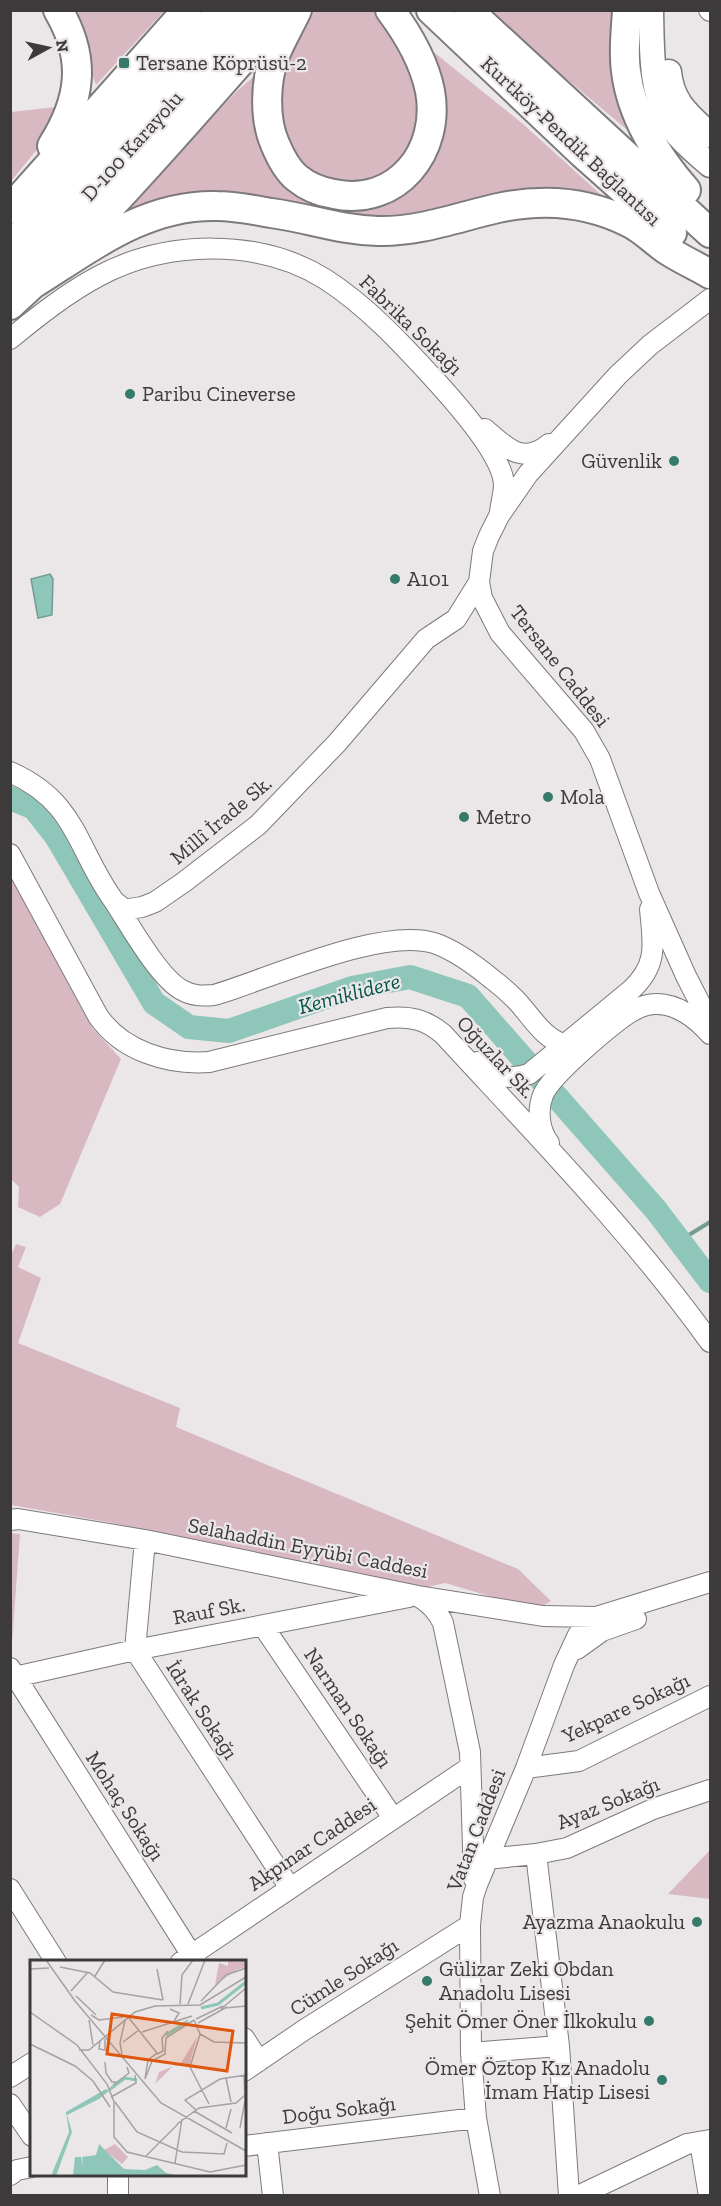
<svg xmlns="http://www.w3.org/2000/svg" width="721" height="2206" viewBox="0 0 721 2206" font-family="'Zilla Slab',serif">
<rect width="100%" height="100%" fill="#ebe7e8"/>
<path fill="#d8b9c2" d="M66 11H164L96 85Z
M314 11H375L384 20 422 86 411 158 352 191 295 165 275 95 280 61Z
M486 11H615L632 134Z
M431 50 523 124 609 202 409 220 117 218 237 91 264 68 294 184 407 186Z
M65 106 50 134 11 181V112Z
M10 876 93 1029 121 1059 60 1204 40 1217 18 1207 19 1187 11 1179Z
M16 1244 26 1247 18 1267 41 1278 18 1343 180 1408 176 1427 518 1569 551 1601 536 1610 445 1583 424 1588 107 1522 11 1505 10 1258Z
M10 1533 20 1534 11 1656H10Z
M710 1850V1899L668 1894Z"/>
<path fill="#8ec6b9" stroke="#759c93" stroke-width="1.5" d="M50 574 53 579 52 615 38 618 31 579Z"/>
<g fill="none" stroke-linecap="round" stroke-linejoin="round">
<path stroke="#759c93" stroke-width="4" d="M679 1241 710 1222"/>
<path stroke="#8ec6b9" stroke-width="24" d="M10 798 34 808 56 836 154 1003 189 1027 229 1031 352 988 410 977 468 996 656 1210 710 1281"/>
<g stroke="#7d7a7b" stroke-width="22">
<path id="minor" d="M709 10 710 11
M710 299 650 345 618 375 528 474 499 516 489 536 483 551 479 582 482 598 500 633 584 731 600 759 649 893 686 976 710 1023
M10 339C38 316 67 293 99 276 167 240 259 238 325 279 367 306 402 344 435 380 455 402 503 455 504 485 504 493 501 503 500 512
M485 429C506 447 522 466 549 444
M10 772C78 802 76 849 114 901L124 909H129L142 907 155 902 184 882 258 825 337 743 426 639 456 619 479 582
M10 854 98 1016C122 1051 168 1065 209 1062L387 1018C410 1016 425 1019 443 1034 535 1134 631 1232 710 1342
M114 901C129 924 159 978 182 990 192 996 202 996 214 995 269 979 380 927 434 943 455 950 475 965 492 979 500 985 509 993 516 1000 532 1017 543 1039 566 1045
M478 1062C494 1075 509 1081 529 1074L631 990C659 964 653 943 650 909
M549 1143C539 1130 537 1110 543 1095 551 1075 610 1026 629 1013 637 1008 646 1004 655 1004 677 1003 697 1019 710 1034
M10 1520 18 1519 145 1540 418 1596 543 1616 596 1617
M145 1540 135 1650 290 1888
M418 1596C429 1603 437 1610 443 1623L470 1752 474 1879
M263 1626 393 1818
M577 1649 602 1631 636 1619
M10 1668 196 1962
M10 1678 135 1650 409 1597
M526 1768 579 1761 710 1696
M536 1854 559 2046 569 2196
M486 1859 536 1854 567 1848 653 1809 710 1790
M10 1889 56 1962
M181 1962 470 1767
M244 2038 259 2061
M471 2053 559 2046
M244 2071 304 2030 470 1925
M10 2077 32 2063
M10 2104 32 2136
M700 2142 709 2196
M267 2143 273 2196
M244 2146 476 2118
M10 2175 17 2170 32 2167
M118 2196V2174
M490 2196 476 2118 471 2053 470 1925 473 1897 477 1885 526 1768 564 1665 578 1635 596 1617 710 1582
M578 2196 687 2144 710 2140"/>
</g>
<g stroke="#7d7a7b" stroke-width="27">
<path id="major" d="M651 10C652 50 650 96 673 129 683 143 698 154 710 165
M669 72C672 103 689 115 710 135"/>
</g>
<g stroke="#7d7a7b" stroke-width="32">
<path id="highway" d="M297 10C290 25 281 40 275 55 265 81 264 119 275 144 280 156 287 170 297 178 308 187 321 192 334 194 397 207 441 151 430 91 424 61 408 34 390 10
M431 10 582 153 672 233
M468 10 710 233
M627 10C626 30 623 51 626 71 631 115 658 158 686 190
M52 146C81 100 87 59 58 10
M10 209 187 10
M10 247 222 10
M10 281 253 10
M33 284C91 248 145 204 217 206 235 206 254 210 271 213 309 218 339 230 378 231 420 232 458 217 498 208 544 198 589 202 630 223 644 230 655 242 667 250 681 259 696 266 710 274
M10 305C110 215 196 111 286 10"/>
</g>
<use href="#minor" stroke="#fff" stroke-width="20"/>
<use href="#major" stroke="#fff" stroke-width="24"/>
<use href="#highway" stroke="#fff" stroke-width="28"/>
</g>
<g fill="#367a6c" stroke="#ebe7e8" stroke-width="2">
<rect x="118" y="57" width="12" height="12" rx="3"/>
<circle cx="130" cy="394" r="6"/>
<circle cx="674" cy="461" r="6"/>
<circle cx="395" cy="579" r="6"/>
<circle cx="548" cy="797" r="6"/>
<circle cx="464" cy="817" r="6"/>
<circle cx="697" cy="1922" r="6"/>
<circle cx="427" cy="1981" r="6"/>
<circle cx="649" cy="2021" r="6"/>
<circle cx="662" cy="2080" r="6"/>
</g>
<g text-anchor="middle" stroke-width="4.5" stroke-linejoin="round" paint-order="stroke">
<g font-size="21" fill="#3c3a3b" stroke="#ebe7e8" text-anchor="start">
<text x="136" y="70">Tersane Köprüsü-2</text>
<text x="142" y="401">Paribu Cineverse</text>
<text x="662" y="468" text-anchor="end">Güvenlik</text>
<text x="407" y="586">A101</text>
<text x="560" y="804">Mola</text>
<text x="476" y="824">Metro</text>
<text x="685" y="1929" text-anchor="end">Ayazma Anaokulu</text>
<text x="439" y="1976">Gülizar Zeki Obdan<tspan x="439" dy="24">Anadolu Lisesi</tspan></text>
<text x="637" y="2028" text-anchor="end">Şehit Ömer Öner İlkokulu</text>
<text x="650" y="2075" text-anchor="end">Ömer Öztop Kız Anadolu<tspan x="650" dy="24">İmam Hatip Lisesi</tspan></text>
</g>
<g font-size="21" fill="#3c3a3b" stroke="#ebe7e8">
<text transform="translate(571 141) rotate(43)" y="7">Kurtköy-Pendik Bağlantısı</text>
<text transform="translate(132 146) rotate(-48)" y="7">D-100 Karayolu</text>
<text transform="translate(411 325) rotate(44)" y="7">Fabrika Sokağı</text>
<text transform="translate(560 666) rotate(52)" y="7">Tersane Caddesi</text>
<text transform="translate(221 820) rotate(-40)" y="7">Millî İrade Sk.</text>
<text transform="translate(496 1057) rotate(47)" y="7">Oğuzlar Sk.</text>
<text transform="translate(308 1548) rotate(11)" y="7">Selahaddin Eyyübi Caddesi</text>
<text transform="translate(209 1611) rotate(-11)" y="7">Rauf Sk.</text>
<text transform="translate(348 1708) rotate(56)" y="7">Narman Sokağı</text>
<text transform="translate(626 1708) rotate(-25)" y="7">Yekpare Sokağı</text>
<text transform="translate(202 1710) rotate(57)" y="7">İdrak Sokağı</text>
<text transform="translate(608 1803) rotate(-22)" y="7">Ayaz Sokağı</text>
<text transform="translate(125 1806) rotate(57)" y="7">Mohaç Sokağı</text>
<text transform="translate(476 1830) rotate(-69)" y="7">Vatan Caddesi</text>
<text transform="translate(312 1844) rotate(-34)" y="7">Akpınar Caddesi</text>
<text transform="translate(344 1977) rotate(-33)" y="7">Cümle Sokağı</text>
<text transform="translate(339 2110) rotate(-7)" y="7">Doğu Sokağı</text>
</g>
<g font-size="22" font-style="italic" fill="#015448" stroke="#ebe7e8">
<text transform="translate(349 993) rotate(-15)" y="8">Kemiklidere</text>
</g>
</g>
<g transform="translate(30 1960)">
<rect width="216" height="216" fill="#ebe7e8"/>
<path d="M198 0H214L216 7 206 10 185 25 189 3 198 6ZM167 77 159 106H143L125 124 129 112 151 103ZM85 184 98 197 92 204 74 190Z" fill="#d8b9c2"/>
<path d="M76 129 79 131 69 139 37 155 42 172 26 216H21L39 172 36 152ZM69 184 94 209 115 210 127 205 136 213 150 216H43L45 197H51L53 207 52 197 66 195Z" fill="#8ec6b9"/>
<path fill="none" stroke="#8ec6b9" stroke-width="3" d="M171 48 188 44 216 22M136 75 158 61M79 130 95 118 107 120"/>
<path fill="none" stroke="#a5a2a3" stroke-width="1.5" d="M16 0 45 41 131 143 216 191M30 7 60 13 83 32 133 40M0 9 19 8M127 9 133 40M65 16 75 0M41 31 58 12M46 36 66 55M171 41 196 15 216 8M150 44 152 15 163 0M158 44 175 0M195 48 216 46M140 49 149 53 144 61M191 49 216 28M0 52 47 85 77 124 84 142V177L97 192 180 212 216 205M61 55 69 60 93 57M99 58 127 93 118 100 115 119M166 59 193 46M59 60 63 85M164 60 170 74 184 82 216 83M168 63 197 47M112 72 162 56M170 74 160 107 179 144M70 80 69 89 75 90V79M93 82 109 70M0 84 45 106 63 121 80 147M49 90H59L105 52 125 46 170 45 216 17M92 94 90 83 95 60M127 94 133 91 132 78 138 71M75 102 76 113 82 122H87M196 118 201 142M115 119 122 101 135 94 136 78 164 60M83 125 99 113 97 107M81 137 106 123 105 115M85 142 107 172 152 192 194 194 197 183M166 150 155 140 190 119 216 115M164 151 202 173M147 164 169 148 206 143 215 135M196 168 201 149M210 168 215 141 214 115M116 196 148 164M145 203 152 159"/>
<path fill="#df570e" fill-opacity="0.15" stroke="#df570e" stroke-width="3" d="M82 54 203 71 197 111 77 94Z"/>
<rect width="216" height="216" fill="none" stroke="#3c3a3b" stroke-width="3"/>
</g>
<rect width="721" height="2206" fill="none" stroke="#3c3a3b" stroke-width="24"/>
<g transform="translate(48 48) rotate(82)" stroke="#ebe7e8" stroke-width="4.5" paint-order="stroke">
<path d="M0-4.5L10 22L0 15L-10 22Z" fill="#3c3a3b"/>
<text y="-9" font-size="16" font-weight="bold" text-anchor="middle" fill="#3c3a3b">N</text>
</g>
</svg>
